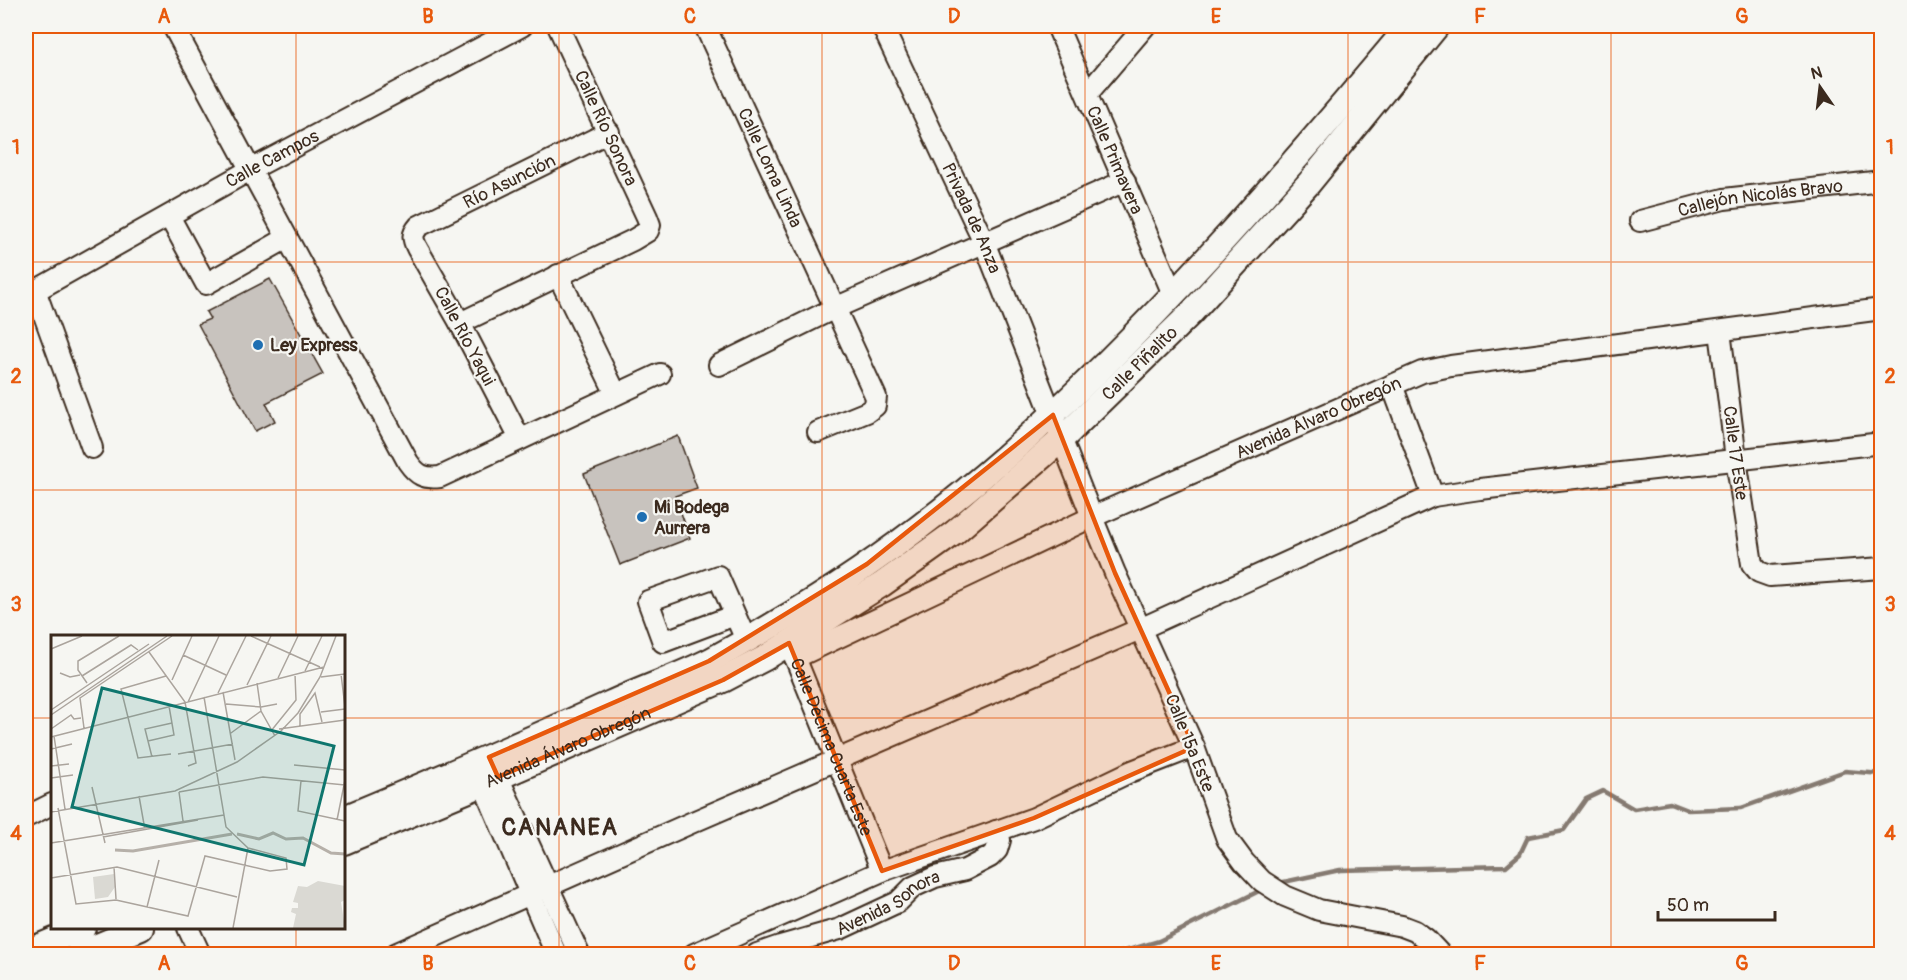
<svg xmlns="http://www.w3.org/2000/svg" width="1907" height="980" viewBox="0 0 1907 980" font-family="Pangolin,sans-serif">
<rect width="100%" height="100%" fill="#f6f6f2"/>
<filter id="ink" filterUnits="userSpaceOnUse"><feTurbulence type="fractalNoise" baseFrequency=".0167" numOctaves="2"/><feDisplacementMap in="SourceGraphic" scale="12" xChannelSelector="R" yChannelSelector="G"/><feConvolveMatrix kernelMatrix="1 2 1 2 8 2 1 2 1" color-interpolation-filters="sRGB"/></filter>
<g filter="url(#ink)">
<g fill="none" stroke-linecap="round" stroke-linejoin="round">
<path stroke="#857a71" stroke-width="4.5" d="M1279 883 1340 870 1506 866 1520 854 1528 837 1564 830 1586 799 1603 791 1634 809 1670 803 1688 810 1741 808 1845 771 1882 774
M1115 954 1159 941 1263 889"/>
</g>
<path fill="#c8c3be" stroke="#3b2a1e" stroke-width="1.5" d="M270 279 323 374 266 403 275 421 255 431 198 324 210 319 206 312Z
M678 436 697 488 675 496 690 538 620 565 584 474Z"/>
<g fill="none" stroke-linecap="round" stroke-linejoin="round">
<g stroke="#3b2a1e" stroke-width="24">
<g id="minor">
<path d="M173 26 408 462C417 475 424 479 440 477L660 374"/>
<path id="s1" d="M705 26 876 397 875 406 867 412 818 432"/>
<path id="s2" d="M882 26 984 242 1092 517 1115 573 1194 747 1227 839 1244 862 1262 881 1285 896 1319 910 1402 926 1415 931 1426 939 1440 954"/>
<path id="s3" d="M1057 26 1173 294"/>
<path d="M1088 93 1145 26"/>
<path d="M169 216 206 284 287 238"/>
<path id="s4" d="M1640 221 1724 199 1882 181"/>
<path d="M558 275 616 394"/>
<path d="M35 290 92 448"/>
<path id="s5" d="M26 296 250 170 522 26"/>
<path d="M460 323 633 240 648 231 650 225 647 217 558 26"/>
<path id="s6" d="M1720 331 1736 459 1752 564 1759 572 1770 576 1882 568"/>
<path d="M719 365 835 308 1125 181"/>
<path d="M1392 385 1433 496"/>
<path id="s7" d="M520 439 460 323 417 248C412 238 412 234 419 226L609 132"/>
<path d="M735 615 663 642 648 601 718 576 746 640"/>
<path id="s8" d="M790 645 882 871"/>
<path id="s9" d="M795 658 1092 517 1422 372 1451 366 1882 309"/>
<path d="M493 766 579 954"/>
<path d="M478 772 556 954"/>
<path d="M26 817 52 804"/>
<path d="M188 928 200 954"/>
<path d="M395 954 693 822 1140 629 1433 496 1480 489 1882 443"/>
<path d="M694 954 882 871 1034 818 1132 771 1194 747"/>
<path id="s10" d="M757 954 780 946 840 929 898 902 913 887 935 877 965 870 990 857 997 850 1000 840 996 831"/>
</g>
</g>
<g stroke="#3b2a1e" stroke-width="28">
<g id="major">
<path d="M344 818C433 781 523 743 611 703 644 688 679 676 711 660 733 648 755 636 776 623 941 528 1081 395 1209 256 1278 181 1344 104 1409 26"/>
<path id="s11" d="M344 842 483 784 723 680 765 658 881 585 954 533 1062 439 1190 314 1309 183 1437 26"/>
<path d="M26 952 83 928"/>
<path d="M78 954 141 928"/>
</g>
</g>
<use href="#minor" stroke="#f6f6f2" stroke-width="20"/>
<use href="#major" stroke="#f6f6f2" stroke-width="24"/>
</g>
</g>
<path fill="#e8590c" fill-opacity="0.2" stroke="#e8590c" stroke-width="4.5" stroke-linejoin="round" d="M1053 415 1115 573 1194 747 1034 818 882 871 789 643 723 680 498 777 489 757 709 661 867 564Z"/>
<path fill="none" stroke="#e8590c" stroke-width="1.5" stroke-opacity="0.55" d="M296 26V636M559 26V954M822 26V954M1085 26V954M1348 26V954M1611 26V954M26 262H1882M26 490H1882M26 718H52M344 718H1882M296 928V954"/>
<g fill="#1f6fb2" stroke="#f6f6f2" stroke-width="2">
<circle cx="258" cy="345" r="6"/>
<circle cx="642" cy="517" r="6"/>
</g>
<g text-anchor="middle" stroke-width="4.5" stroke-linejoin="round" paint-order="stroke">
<g font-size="18" fill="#3b2a1e" stroke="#f6f6f2">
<text transform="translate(606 128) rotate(65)" y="6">Calle Río Sonora</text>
<text dy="6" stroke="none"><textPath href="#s5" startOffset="282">Calle Campos</textPath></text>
<text dy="6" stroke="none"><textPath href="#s3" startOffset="146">Calle Primavera</textPath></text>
<text dy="6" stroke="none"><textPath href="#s1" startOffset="156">Calle Loma Linda</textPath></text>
<text dy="6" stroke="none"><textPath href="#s7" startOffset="342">Río Asunción</textPath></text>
<text dy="6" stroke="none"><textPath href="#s4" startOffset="123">Callejón Nicolás Bravo</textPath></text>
<text dy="6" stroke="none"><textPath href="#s2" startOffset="212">Privada de Anza</textPath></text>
<text transform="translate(465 336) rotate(62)" y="6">Calle Río Yaqui</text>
<text dy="6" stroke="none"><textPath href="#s11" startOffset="938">Calle Piñalito</textPath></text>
<text dy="6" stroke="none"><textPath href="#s9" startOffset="576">Avenida Álvaro Obregón</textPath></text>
<text dy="6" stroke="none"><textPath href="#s6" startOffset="123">Calle 17 Este</textPath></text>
<text transform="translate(1190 743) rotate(68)" y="6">Calle 15ª Este</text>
<text dy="6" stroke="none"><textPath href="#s8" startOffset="110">Calle Décima Cuarta Este</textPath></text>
<text dy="6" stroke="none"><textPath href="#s11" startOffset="243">Avenida Álvaro Obregón</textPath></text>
<text dy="6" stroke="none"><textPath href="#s10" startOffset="142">Avenida Sonora</textPath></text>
</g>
<g font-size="18" font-weight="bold" fill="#3b2a1e" stroke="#f6f6f2" text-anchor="start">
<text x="270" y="351">Ley Express</text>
<text x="654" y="513">Mi Bodega<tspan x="654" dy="21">Aurrera</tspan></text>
</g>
<g font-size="24" font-weight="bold" letter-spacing="1.5" fill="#3b2a1e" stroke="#f6f6f2">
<text x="560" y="835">CANANEA</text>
</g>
</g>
<g transform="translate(51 635)">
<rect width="294" height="294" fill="#f6f6f2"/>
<path d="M63 239 64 252 57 262 44 264 42 242ZM267 246 294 251V265L290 267 294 293H242L245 279 240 277 241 273H247V268L242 267 247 251 256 252Z" fill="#dad9d3"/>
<path fill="none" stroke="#b6b0a9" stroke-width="3" d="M186 199 208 204 222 198 235 204 252 203 280 218 294 219M64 215 82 216 181 199"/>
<path fill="none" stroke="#aba49d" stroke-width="1.5" d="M200 1 269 32M0 14 31 1M98 17 134 67 145 128 137 131M132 20 175 40M254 36 271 1M9 38 19 42 29 40M290 39 294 72M31 41 80 10 87 15M115 41 70 54 87 123 120 119M270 42 294 39M227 43 247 1M121 45 141 1M36 48 27 35V26L68 1M206 48 210 76 224 101M196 50 220 1M172 57 184 125M167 58 195 1M153 62 175 192 197 213 182 293M137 67 168 1M175 69 210 72 226 69M0 75 98 9M270 77 294 74M0 80 116 1M249 91V79L264 58 271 87M33 93 29 63 121 1M0 94 20 80 23 84 30 83M228 94 294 85M220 96 245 65 244 39M180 98 210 76M3 101 14 174M0 102 273 32M97 106 123 100 118 71M0 114 21 109M127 119 182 109M101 122 94 94 121 88M243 130 294 135M0 131 18 129M0 143 22 140M250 146 247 176 294 186M41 152 54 208M128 157 212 142 294 150M128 157 132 186M88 161 94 195M7 173 25 269 65 265 137 281 154 221 219 236 236 234 235 223 197 213M0 177 124 156 186 127 230 96 247 78 269 42 285 1M286 185 294 145M52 202 147 185M0 208 173 180M63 232 65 264M0 243 66 232 186 262M96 272 108 225"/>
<path fill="#0f766e" fill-opacity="0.15" stroke="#0f766e" stroke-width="3" d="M51 53 283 111 253 230 21 172Z"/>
<rect width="294" height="294" fill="none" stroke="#3b2a1e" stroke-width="3"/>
</g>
<rect width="1907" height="980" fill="none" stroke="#f6f6f2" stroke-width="66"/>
<g transform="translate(1820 87) rotate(346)" stroke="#f6f6f2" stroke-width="4.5" paint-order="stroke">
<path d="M0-4.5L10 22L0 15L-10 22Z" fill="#3b2a1e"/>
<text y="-9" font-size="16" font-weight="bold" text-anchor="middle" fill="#3b2a1e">N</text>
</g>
<path d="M1658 911v9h117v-9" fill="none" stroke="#3b2a1e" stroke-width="3"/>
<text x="1667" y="911" font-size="18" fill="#3b2a1e" stroke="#f6f6f2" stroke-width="4.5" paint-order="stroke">50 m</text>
<rect x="33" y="33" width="1841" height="914" fill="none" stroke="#e8590c" stroke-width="2"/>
<g font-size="20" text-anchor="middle" font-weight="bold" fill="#e8590c">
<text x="164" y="23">A</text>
<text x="428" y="23">B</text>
<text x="690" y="23">C</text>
<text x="954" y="23">D</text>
<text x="1216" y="23">E</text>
<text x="1480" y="23">F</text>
<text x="1742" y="23">G</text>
<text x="16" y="154">1</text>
<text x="1890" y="154">1</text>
<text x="16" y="383">2</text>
<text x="1890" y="383">2</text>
<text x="16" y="611">3</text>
<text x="1890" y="611">3</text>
<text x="16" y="840">4</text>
<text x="1890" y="840">4</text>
<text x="164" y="970">A</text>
<text x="428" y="970">B</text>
<text x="690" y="970">C</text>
<text x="954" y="970">D</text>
<text x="1216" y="970">E</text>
<text x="1480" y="970">F</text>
<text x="1742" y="970">G</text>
</g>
</svg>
